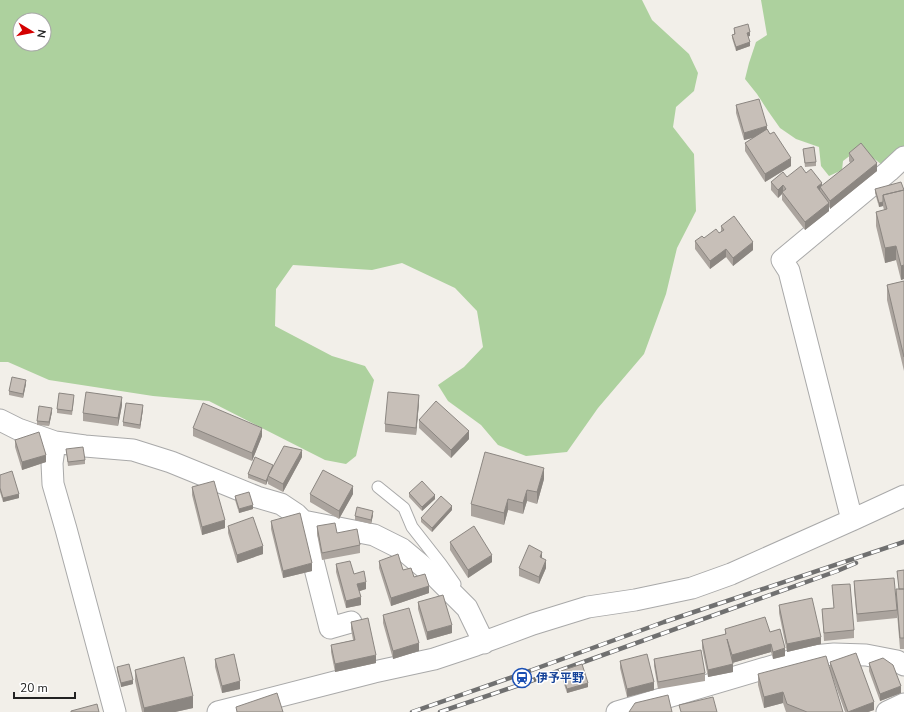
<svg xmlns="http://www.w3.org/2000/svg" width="904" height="712" viewBox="0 0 904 712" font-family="'Nunito Sans','Noto Sans JP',sans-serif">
<rect width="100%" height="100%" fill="#f2efe9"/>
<path fill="#add19e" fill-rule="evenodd" d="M0 0H642L652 20 689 54 698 73 694 91 676 107 673 127 694 154 696 211 677 248 666 294 644 354 598 408 567 452 526 456 498 445 481 425 448 401 438 385 464 367 483 347 477 311 455 288 402 263 372 270 293 265 276 289 275 326 332 356 365 366 374 380 356 456 346 464 325 460 209 401 153 396 49 380 8 362H0ZM20 20H44V44H20Z
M761 0H904V146L881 164 860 148 843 161 842 170 829 176 821 166 819 147 796 139 780 128 768 111 757 94 745 79 749 63 756 42 767 35Z"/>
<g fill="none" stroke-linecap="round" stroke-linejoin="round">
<g stroke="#a9a9a9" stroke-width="13">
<path id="lane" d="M378 487 404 508 412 527 441 564 455 584"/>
</g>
<g stroke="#a9a9a9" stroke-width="23">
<path id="street" d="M904 157 889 171 782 260 789 271 852 520 904 496
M0 420 18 429 55 442 85 446 133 450 171 462 257 497 281 504 296 514 303 521 330 628 351 622
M55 442 52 463 53 484 66 529 115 712
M303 521 374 535 402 549 438 579 467 608 484 643
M218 712 374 672 434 659 476 645 533 624 588 607 635 600 692 588 731 574 852 520
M617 712 803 657 834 654 866 655 897 661 904 665
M887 712 904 704"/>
</g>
<use href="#lane" stroke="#fff" stroke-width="11"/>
<use href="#street" stroke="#fff" stroke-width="21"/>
<g stroke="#707070" stroke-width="4.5">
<path id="rail" d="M412 712 521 674 664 622 904 542
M440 712 525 683 837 571 856 563"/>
</g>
<use href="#rail" stroke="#fff" stroke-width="3" stroke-dasharray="9" stroke-linecap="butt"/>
</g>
<path fill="#aba49e" d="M734 28 750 36H748L750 46 736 51 732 38V35L734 34Z
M736 105 767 130 791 166 765 182 745 151V143L753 138 744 140 736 113Z
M803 149 816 162V166L805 167Z
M849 153 877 171 830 209 829 206V211L805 230 782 200V194L778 198 771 190V182L787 177 806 173 822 186 850 163 849 161Z
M875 189 904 190V279L901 280 896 260 885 263 876 226V212L884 210 883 206 879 207 875 193Z
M721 226 753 250 733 266 726 257 710 269 695 249V241L719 233 721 232Z
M904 281V371L887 300V285Z
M26 384 23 398 9 395V391Z
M74 399 72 415 57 413V409Z
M419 403 416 435 385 432V424Z
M122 405 118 426 83 421V413Z
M143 409 140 429 123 426V422Z
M52 412 49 426 37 425V421Z
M419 420 469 439 451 458 419 428Z
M193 428 262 436 252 461 193 436Z
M15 440 46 462 22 470 15 447Z
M66 449 85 460V464L68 466Z
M302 457 283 492 268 484V480L266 485 248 478V474L273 467Z
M0 475 19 498 3 502 0 492Z
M544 479 537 504 527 501 523 514 508 510 504 525 471 516V504Z
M192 487 225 528 202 535 192 495Z
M409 493 435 499 422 511 409 497Z
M310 494H353L339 519 310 502Z
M235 496 253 509 239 513 235 500Z
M452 510 432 532 421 522V518Z
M373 515 371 524 355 520V516Z
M271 521 312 571 283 578 271 529Z
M228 526 263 554 237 563 228 533Z
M317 526 337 533 360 545V553L322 560 317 534Z
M450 542 492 562 468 578 450 550Z
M542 558 546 568 539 584 519 576V568Z
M379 561 403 570 414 577 429 593 391 606 379 568Z
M336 564 354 574 366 589 359 591 361 605 346 608 336 572Z
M904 570V649H900L896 601V589H899L897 571Z
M854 581 897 610V618L857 622 854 589Z
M832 585 854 630V638L824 641 822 609 834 608Z
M418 602 452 633 427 640 418 609Z
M779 605 821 644 787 652 779 613Z
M383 615 419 651 393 659 383 623Z
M351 622 376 663 335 672 331 652V645L353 640 351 629Z
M725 629 770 632 785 656 773 659 771 652 732 663 733 672 708 677 702 648V640L725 635Z
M215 659 240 689 222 693 215 667Z
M654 659 705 673V681L658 689 654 666Z
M620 661 654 690 627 697 620 668Z
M830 662 874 710 868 712H845L830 670Z
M869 663 901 693 880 701 869 671Z
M117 667 133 684 121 687 117 671Z
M135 670 193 708 175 712H142L135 681Z
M561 671 588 687 567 693 561 675Z
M758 674 843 712H786L783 703 764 708 758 685Z"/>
<path fill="#8b8681" d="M750 32V36L747 37V33Z
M750 42V46L736 51V47Z
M767 126V134L744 140V133Z
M791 158V166L765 182V174Z
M877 163V171L830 209V201Z
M822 183V190L820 187V193L817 187Z
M783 185V193L782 192V194L778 198V190Z
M883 202V206L879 207V203Z
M829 203V211L805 230V222Z
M753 242V250L733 266V258Z
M896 246V260L885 263V248Z
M726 249V257L710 269V261Z
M904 265V279L901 280V266Z
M26 380V384L23 398V394Z
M419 395V403L416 435V428Z
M122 397V405L118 426V418Z
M143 405V409L140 429V425Z
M52 408V412L49 426V422Z
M262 428V436L252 461V453Z
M469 431V439L451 458V450Z
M302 450V457L283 492V484Z
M46 455V462L22 470V462Z
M273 465V469L268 476V480L266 485V481Z
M544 468V479L537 504V492Z
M353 486V494L339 519V511Z
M527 490V501L523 514V503Z
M19 494V498L3 502V498Z
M435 495V499L422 511V507Z
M508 499V510L504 525V513Z
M253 505V509L239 513V509Z
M452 506V510L432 532V528Z
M373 511V515L371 524V520Z
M225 520V528L202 535V527Z
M263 546V554L237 563V555Z
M542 552V559L540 557Z
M492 555V562L468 578V570Z
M546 560V568L539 584V577Z
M312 563V571L283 578V571Z
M366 582V589L357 592V584Z
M429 586V593L391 606V598Z
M361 597V605L346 608V601Z
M452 625V633L427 640V632Z
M821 637V644L787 652V644Z
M419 643V651L393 659V651Z
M771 644V652L732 663V655Z
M785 648V656L773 659V652Z
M376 655V663L335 672V664Z
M733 664V672L708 677V670Z
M133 680V684L121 687V683Z
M240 681V689L222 693V686Z
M654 682V690L627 697V689Z
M588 683V687L567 693V689Z
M901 686V693L880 701V694Z
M783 692V703L764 708V697Z
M193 696V708L175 712H144V708Z
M874 702V710L868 712H848Z"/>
<path fill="#c7bfb8" stroke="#8b8681" d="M748 24 750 32 747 33 750 42 736 47 732 35 735 34 734 28Z
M759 99 767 126 744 133 736 105Z
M767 129 770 134 774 132 791 158 765 174 745 143Z
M861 143 877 163 830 201 820 187 854 160 849 153Z
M814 147 816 162 805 163 803 149Z
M801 166 806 173 811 169 822 183 817 187 829 203 805 222 782 192 786 189 783 185 778 190 771 182 783 172 787 177Z
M901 182 904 190 883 195V202L879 203 875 189Z
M904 190V265L901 266 896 246 885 248 876 212 887 209 883 195Z
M734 216 753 242 733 258 726 249 710 261 695 241 702 236 704 238 716 229 719 233 724 230 721 226Z
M904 281V357L887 285Z
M12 377 26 380 23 394 9 391Z
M86 392 122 397 118 418 83 413Z
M388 392 419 395 416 428 385 424Z
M59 393 74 395 72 411 57 409Z
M436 401 469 431 451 450 419 420Z
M126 403 143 405 140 425 123 422Z
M203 403 262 428 252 453 193 428Z
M39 406 52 408 49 422 37 421Z
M39 432 46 455 22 462 15 440Z
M284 446 302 450 283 484 268 476Z
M83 447 85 460 68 462 66 449Z
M485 452 544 468 537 492 527 490 523 503 508 499 504 513 471 504Z
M255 457 273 465 266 481 248 474Z
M323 470 353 486 339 511 310 494Z
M12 471 19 494 3 498 0 488V475Z
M214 481 225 520 202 527 192 487Z
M422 481 435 495 422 507 409 493Z
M249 492 253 505 239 509 235 496Z
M441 496 452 506 432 528 421 518Z
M357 507 373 511 371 520 355 516Z
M300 513 312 563 283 571 271 521Z
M253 517 263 546 237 555 228 526Z
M335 523 337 533 357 529 360 545 322 553 317 526Z
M474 526 492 555 468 570 450 542Z
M529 545 542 552 540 557 546 560 539 577 519 568Z
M398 554 403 570 411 568 414 577 425 574 429 586 391 598 379 561Z
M350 561 354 574 364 571 366 582 357 584 361 597 346 601 336 564Z
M904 570V589H899L897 571Z
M894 578 897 610 857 614 854 581Z
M850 584 854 630 824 633 822 609 834 608 832 585Z
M896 589H904V638H900Z
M443 595 452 625 427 632 418 602Z
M812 598 821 637 787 644 779 605Z
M409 608 419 643 393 651 383 615Z
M765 617 770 632 780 629 785 648 773 652 771 644 732 655 727 639 733 664 708 670 702 640 726 634 725 629Z
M368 618 376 655 335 664 331 645 355 640 351 622Z
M701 650 705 673 658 682 654 659Z
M856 653 874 702 848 712 830 662Z
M234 654 240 681 222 686 215 659Z
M647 654 654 682 627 689 620 661Z
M826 656 843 712H807L787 704 783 692 764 697 758 674Z
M184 657 193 696 144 708 135 670Z
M883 658 893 665 901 686 880 694 869 663Z
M129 664 133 680 121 683 117 667Z
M582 664 588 683 567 689 561 671Z
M277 693 283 712H237L236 707Z
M668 695 672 712H629L635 703Z
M713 697 717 712H681L679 705Z
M97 704 99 712H71V711Z"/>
<defs>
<g id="station-ring" transform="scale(1)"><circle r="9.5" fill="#fff" stroke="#1a4fb4" stroke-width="1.5"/><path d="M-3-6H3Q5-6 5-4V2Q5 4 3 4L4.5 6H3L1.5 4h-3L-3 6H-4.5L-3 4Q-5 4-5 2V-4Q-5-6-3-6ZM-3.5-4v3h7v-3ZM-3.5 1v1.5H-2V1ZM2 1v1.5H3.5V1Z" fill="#1a4fb4"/></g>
</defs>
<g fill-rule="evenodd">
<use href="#station-ring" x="522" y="678"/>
</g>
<g text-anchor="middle" stroke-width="3" stroke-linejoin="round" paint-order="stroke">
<g font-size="12" font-weight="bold" fill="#164399" stroke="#fff" text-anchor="start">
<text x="536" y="682">伊予平野</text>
</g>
</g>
<g transform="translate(32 32) rotate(100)"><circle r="19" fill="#ffffff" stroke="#a7a7a7"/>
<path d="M0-3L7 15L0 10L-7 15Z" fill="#d40000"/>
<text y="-6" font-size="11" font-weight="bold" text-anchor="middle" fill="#222222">N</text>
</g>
<path d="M14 692v6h61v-6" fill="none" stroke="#222222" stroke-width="2"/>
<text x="20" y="692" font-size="12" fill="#222222" stroke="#ffffff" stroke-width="3" paint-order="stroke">20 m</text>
</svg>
